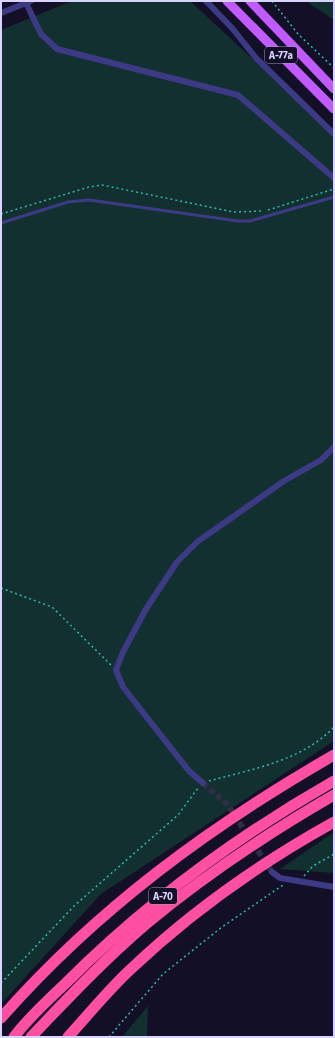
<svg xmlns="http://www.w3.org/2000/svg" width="335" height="1038" viewBox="0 0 335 1038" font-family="'Fira Sans',sans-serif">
<rect width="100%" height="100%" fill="#130f26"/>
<path fill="#12302f" d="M72 1H190L334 134V741L101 894 1 1004V30Z
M308 1H334V20L310 4Z
M334 832V873L280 869Z
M148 1006 147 1037H122Z"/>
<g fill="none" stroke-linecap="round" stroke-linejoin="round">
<path stroke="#312d47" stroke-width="6" stroke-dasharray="6 3" stroke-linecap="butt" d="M203 783 228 805 248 836
M253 843 272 872"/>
<path stroke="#2fb8b0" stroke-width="1.5" stroke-dasharray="2 3" stroke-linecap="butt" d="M272 1 298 34 334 68
M268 210 334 189
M1 214 89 187 102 185 234 212 262 211
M1 588 52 607 111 665
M209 781C252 769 302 761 334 727
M304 876 313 866 334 854
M1 983 74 906 178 815 198 788
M109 1037 163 974 222 927 283 885"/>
<path stroke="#3d3a85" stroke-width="3" d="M1 223 68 202 89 200 238 221H250L334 197"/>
<path stroke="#3d3a85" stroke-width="6" d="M206 1 232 28 256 58 334 134
M26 3 41 34 57 49 238 95 334 178
M1 13 31 1
M203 783 189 771 123 687 116 670 123 652 146 609 177 562 197 542 284 481 321 460 334 447
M272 872 280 878 334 887"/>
<path stroke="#c25bff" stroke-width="9" d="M227 1 334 109
M250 1 334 89"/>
<path stroke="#ff4fa3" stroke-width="11" d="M1 1018C97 909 209 827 334 755
M14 1037C29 1017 48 1000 66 983 146 903 236 837 334 781
M31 1037C68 998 105 959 146 924 204 876 268 833 334 795
M68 1037C89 1014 109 989 132 968 192 911 262 862 334 822"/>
</g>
<g text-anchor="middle" stroke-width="3" stroke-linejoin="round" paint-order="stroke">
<g fill="#130f26" stroke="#9e99be" stroke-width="1">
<rect x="265" y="47" width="32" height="16" rx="3"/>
<rect x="149" y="888" width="28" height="16" rx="3"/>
</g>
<g font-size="10" font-weight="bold" fill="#d9d4ff">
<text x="281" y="59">A-77a</text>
<text x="163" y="900">A-70</text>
</g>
</g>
<rect width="335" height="1038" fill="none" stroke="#d9d4ff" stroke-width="4"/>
</svg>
